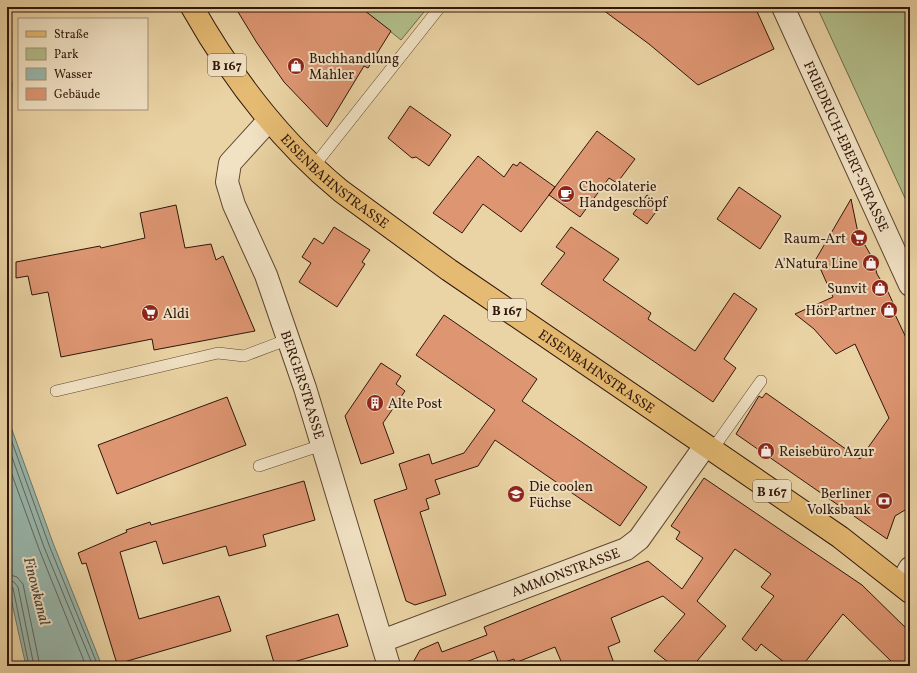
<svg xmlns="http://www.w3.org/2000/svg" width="917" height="673" viewBox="0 0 917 673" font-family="Vollkorn,serif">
<rect width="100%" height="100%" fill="#ead3a4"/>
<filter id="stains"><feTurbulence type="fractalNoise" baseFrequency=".005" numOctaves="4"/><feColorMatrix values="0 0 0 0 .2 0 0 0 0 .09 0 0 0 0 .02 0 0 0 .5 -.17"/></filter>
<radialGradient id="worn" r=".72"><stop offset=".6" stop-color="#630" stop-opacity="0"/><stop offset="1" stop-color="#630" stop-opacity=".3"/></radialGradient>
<path fill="#b2be8a" stroke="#706a4a" d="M360 7H428L401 40Z
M817 7H910V209Z"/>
<path fill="#98b7ac" stroke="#6e776b" d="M7 65 12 83 7 212Z
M7 416 53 543 102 666H26L7 581Z"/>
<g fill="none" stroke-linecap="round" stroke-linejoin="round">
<path stroke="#64665b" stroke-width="1" d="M7 428 49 545 98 666
M7 443 44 547 93 666
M7 461 39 549 86 666
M7 574 17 577 23 584 40 666
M7 580 14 582 18 587 34 666
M7 585 13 588 29 666"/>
</g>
<path fill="#de9672" stroke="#2f160a" d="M235 7H360L391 31 368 68 364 66 327 127 284 82 257 43Z
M599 7H755L774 49 698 85 649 44Z
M410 106 451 135 429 166 416 157 412 158 388 138Z
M597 131 635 159 617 183 609 178 580 217 549 195Z
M478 156 504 177 513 164 517 166 520 162 555 187 521 232 483 204 462 233 433 213Z
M739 187 781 216 760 249 717 219Z
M647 195 661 205 647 224 633 214Z
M851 199 858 233 873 259 877 274 888 292 894 305 891 306 910 346V507L895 516 887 539 736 434 759 396 762 398 766 393 860 459 889 418 855 344 836 354 814 329 795 314 833 297 816 259Z
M176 205 185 248 211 244 216 260 223 256 255 331 154 350 152 339 61 357 48 292 32 295 28 276 16 278V262L100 246 101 248 145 238 140 213Z
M334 227 370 250 362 262 365 264 337 307 299 282 311 263 302 257 314 238 323 244Z
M571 227 619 259 603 280 651 313 648 319 695 351 734 293 757 309 724 359 736 368 713 402 541 284 565 253 556 247Z
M444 315 537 379 522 401 647 487 620 526 495 440 478 466 435 480 440 494 426 499 429 509 420 512 446 595 415 605 406 601 374 500 407 489 399 464 429 454 432 464 464 453 495 410 416 355Z
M381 363 401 376 396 384 405 391 383 423 394 453 361 464 345 416Z
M227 397 246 445 117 494 98 445Z
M704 478 862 585 910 632V666H896L843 614 802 666H789L761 644 756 651 742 639 774 596 761 587 771 574 735 549 697 601 726 626 693 666H673L654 651 685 614 663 596 611 618 620 642 608 647 615 666H563L555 647 515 663 514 659 499 664 494 651 456 666H411L420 650 438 642 442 652 487 635 484 627 648 561 682 589 703 558 676 539 680 532 671 526Z
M304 481 315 520 263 535 266 546 229 556 226 546 163 564 156 541 120 552 139 619 219 596 231 631 117 664 86 563 82 564 78 553 127 532 126 530 150 522 151 525Z
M338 614 348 646 280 666H275L266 636Z"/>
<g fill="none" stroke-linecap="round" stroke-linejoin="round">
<g stroke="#5e4530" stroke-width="12">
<path id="lane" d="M314 166 440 7
M56 391 218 353 244 356 289 339
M712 450 761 381
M259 466 322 445"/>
</g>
<g stroke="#5e4530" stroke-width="24">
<g id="street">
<path id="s1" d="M783 7 910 285"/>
<path id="s2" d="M269 120 230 163 227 182 234 205 266 275 305 388 389 666"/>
<path d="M901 584 910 568"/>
<path id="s3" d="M382 641 626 549 639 539 705 446"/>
</g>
</g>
<g stroke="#2f160a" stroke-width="24">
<g id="primary">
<path id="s4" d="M192 7C231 76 280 141 341 191L449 270 840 537 910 592"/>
</g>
</g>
<use href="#lane" stroke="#f1e2c4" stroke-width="11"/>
<use href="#street" stroke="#f1e2c4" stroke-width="22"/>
<use href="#primary" stroke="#e5ba72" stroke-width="22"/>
</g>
<defs>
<g id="shop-disc" transform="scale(0.9)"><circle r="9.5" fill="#8f2418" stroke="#f1e2c4"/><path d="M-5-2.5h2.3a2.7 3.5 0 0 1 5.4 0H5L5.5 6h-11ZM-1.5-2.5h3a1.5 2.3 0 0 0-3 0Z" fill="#fff"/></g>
<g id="cafe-disc" transform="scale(0.9)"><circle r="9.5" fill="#8f2418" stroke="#f1e2c4"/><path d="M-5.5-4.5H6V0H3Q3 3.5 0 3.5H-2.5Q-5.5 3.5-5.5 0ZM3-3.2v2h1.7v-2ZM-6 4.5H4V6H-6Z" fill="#fff"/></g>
<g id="supermarket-disc" transform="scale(0.9)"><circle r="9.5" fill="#8f2418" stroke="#f1e2c4"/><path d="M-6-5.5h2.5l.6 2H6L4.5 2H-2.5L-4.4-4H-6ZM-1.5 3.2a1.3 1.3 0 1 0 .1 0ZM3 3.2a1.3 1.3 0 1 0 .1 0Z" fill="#fff"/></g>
<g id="building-disc" transform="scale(0.9)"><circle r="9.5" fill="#8f2418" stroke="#f1e2c4"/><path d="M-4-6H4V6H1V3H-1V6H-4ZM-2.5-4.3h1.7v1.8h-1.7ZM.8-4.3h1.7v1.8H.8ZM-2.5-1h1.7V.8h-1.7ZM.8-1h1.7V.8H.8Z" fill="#fff"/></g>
<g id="school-disc" transform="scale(0.9)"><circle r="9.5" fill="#8f2418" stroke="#f1e2c4"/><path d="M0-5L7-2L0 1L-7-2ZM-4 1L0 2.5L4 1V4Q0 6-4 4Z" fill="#fff"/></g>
<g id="bank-disc" transform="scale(0.9)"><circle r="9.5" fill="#8f2418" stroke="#f1e2c4"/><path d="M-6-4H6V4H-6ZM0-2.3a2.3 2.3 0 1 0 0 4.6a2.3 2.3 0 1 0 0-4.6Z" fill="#fff"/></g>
</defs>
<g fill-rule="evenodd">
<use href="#shop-disc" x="296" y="66"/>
<use href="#cafe-disc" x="566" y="194"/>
<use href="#supermarket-disc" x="859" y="238"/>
<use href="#shop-disc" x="871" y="263"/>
<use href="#shop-disc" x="880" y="288"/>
<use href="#shop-disc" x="889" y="310"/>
<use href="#supermarket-disc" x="150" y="313"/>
<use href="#building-disc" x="375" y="403"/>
<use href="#shop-disc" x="766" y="451"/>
<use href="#school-disc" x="516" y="494"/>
<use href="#bank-disc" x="884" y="501"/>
</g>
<g text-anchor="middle" stroke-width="4" stroke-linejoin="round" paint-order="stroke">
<g fill="#f1e2c4" stroke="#695342" stroke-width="1">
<rect x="208" y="54" width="38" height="22" rx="3"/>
<rect x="488" y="299" width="38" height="22" rx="3"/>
<rect x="753" y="480" width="38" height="22" rx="3"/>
</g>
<g font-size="13" font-weight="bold" fill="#2f160a">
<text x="227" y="70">B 167</text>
<text x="507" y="315">B 167</text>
<text x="772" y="496">B 167</text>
</g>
<g font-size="14" fill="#2f160a" stroke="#f1e2c4" text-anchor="start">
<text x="309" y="63">Buchhandlung<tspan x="309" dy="16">Mahler</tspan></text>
<text x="579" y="191">Chocolaterie<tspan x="579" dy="16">Handgeschöpf</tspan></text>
<text x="846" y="243" text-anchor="end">Raum-Art</text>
<text x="858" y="268" text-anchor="end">A'Natura Line</text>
<text x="867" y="293" text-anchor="end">Sunvit</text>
<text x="876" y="315" text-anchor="end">HörPartner</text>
<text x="163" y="318">Aldi</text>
<text x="388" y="408">Alte Post</text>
<text x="779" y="456">Reisebüro Azur</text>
<text x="529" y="491">Die coolen<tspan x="529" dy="16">Füchse</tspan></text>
<text x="871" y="498" text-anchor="end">Berliner<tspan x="871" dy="16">Volksbank</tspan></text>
</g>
<g font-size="14" fill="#2f160a" stroke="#f1e2c4">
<text dy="5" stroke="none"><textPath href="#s1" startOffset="153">FRIEDRICH-EBERT-STRASSE</textPath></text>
<text dy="5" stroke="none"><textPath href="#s4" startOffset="227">EISENBAHNSTRASSE</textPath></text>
<text dy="5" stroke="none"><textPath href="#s4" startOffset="551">EISENBAHNSTRASSE</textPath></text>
<text dy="5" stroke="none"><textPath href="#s2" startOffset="294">BERGERSTRASSE</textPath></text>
<text dy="5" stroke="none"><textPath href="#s3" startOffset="196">AMMONSTRASSE</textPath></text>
</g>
<g font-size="15" font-style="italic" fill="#4e463b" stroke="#f1e2c4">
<text transform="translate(37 591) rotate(76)" y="5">Finowkanal</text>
</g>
</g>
<rect width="917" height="673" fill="none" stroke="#ead3a4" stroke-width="24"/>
<rect x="8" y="8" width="901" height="657" fill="none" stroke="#2f160a" stroke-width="2"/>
<rect x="12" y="12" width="893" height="649" fill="none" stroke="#2f160a"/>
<rect x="18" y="18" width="130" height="92" fill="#f1e2c4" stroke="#a3907a"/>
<rect x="26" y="31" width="20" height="6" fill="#e5ba72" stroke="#a3907a"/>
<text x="54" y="38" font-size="12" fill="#2f160a">Straße</text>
<rect x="26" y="48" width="20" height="12" fill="#b2be8a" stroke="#a3907a"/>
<text x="54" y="58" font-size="12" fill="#2f160a">Park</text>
<rect x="26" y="68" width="20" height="12" fill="#98b7ac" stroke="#a3907a"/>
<text x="54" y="78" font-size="12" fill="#2f160a">Wasser</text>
<rect x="26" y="88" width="20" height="12" fill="#de9672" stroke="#a3907a"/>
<text x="54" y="98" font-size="12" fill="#2f160a">Gebäude</text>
<rect width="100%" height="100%" filter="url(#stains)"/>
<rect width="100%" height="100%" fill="url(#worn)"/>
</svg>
